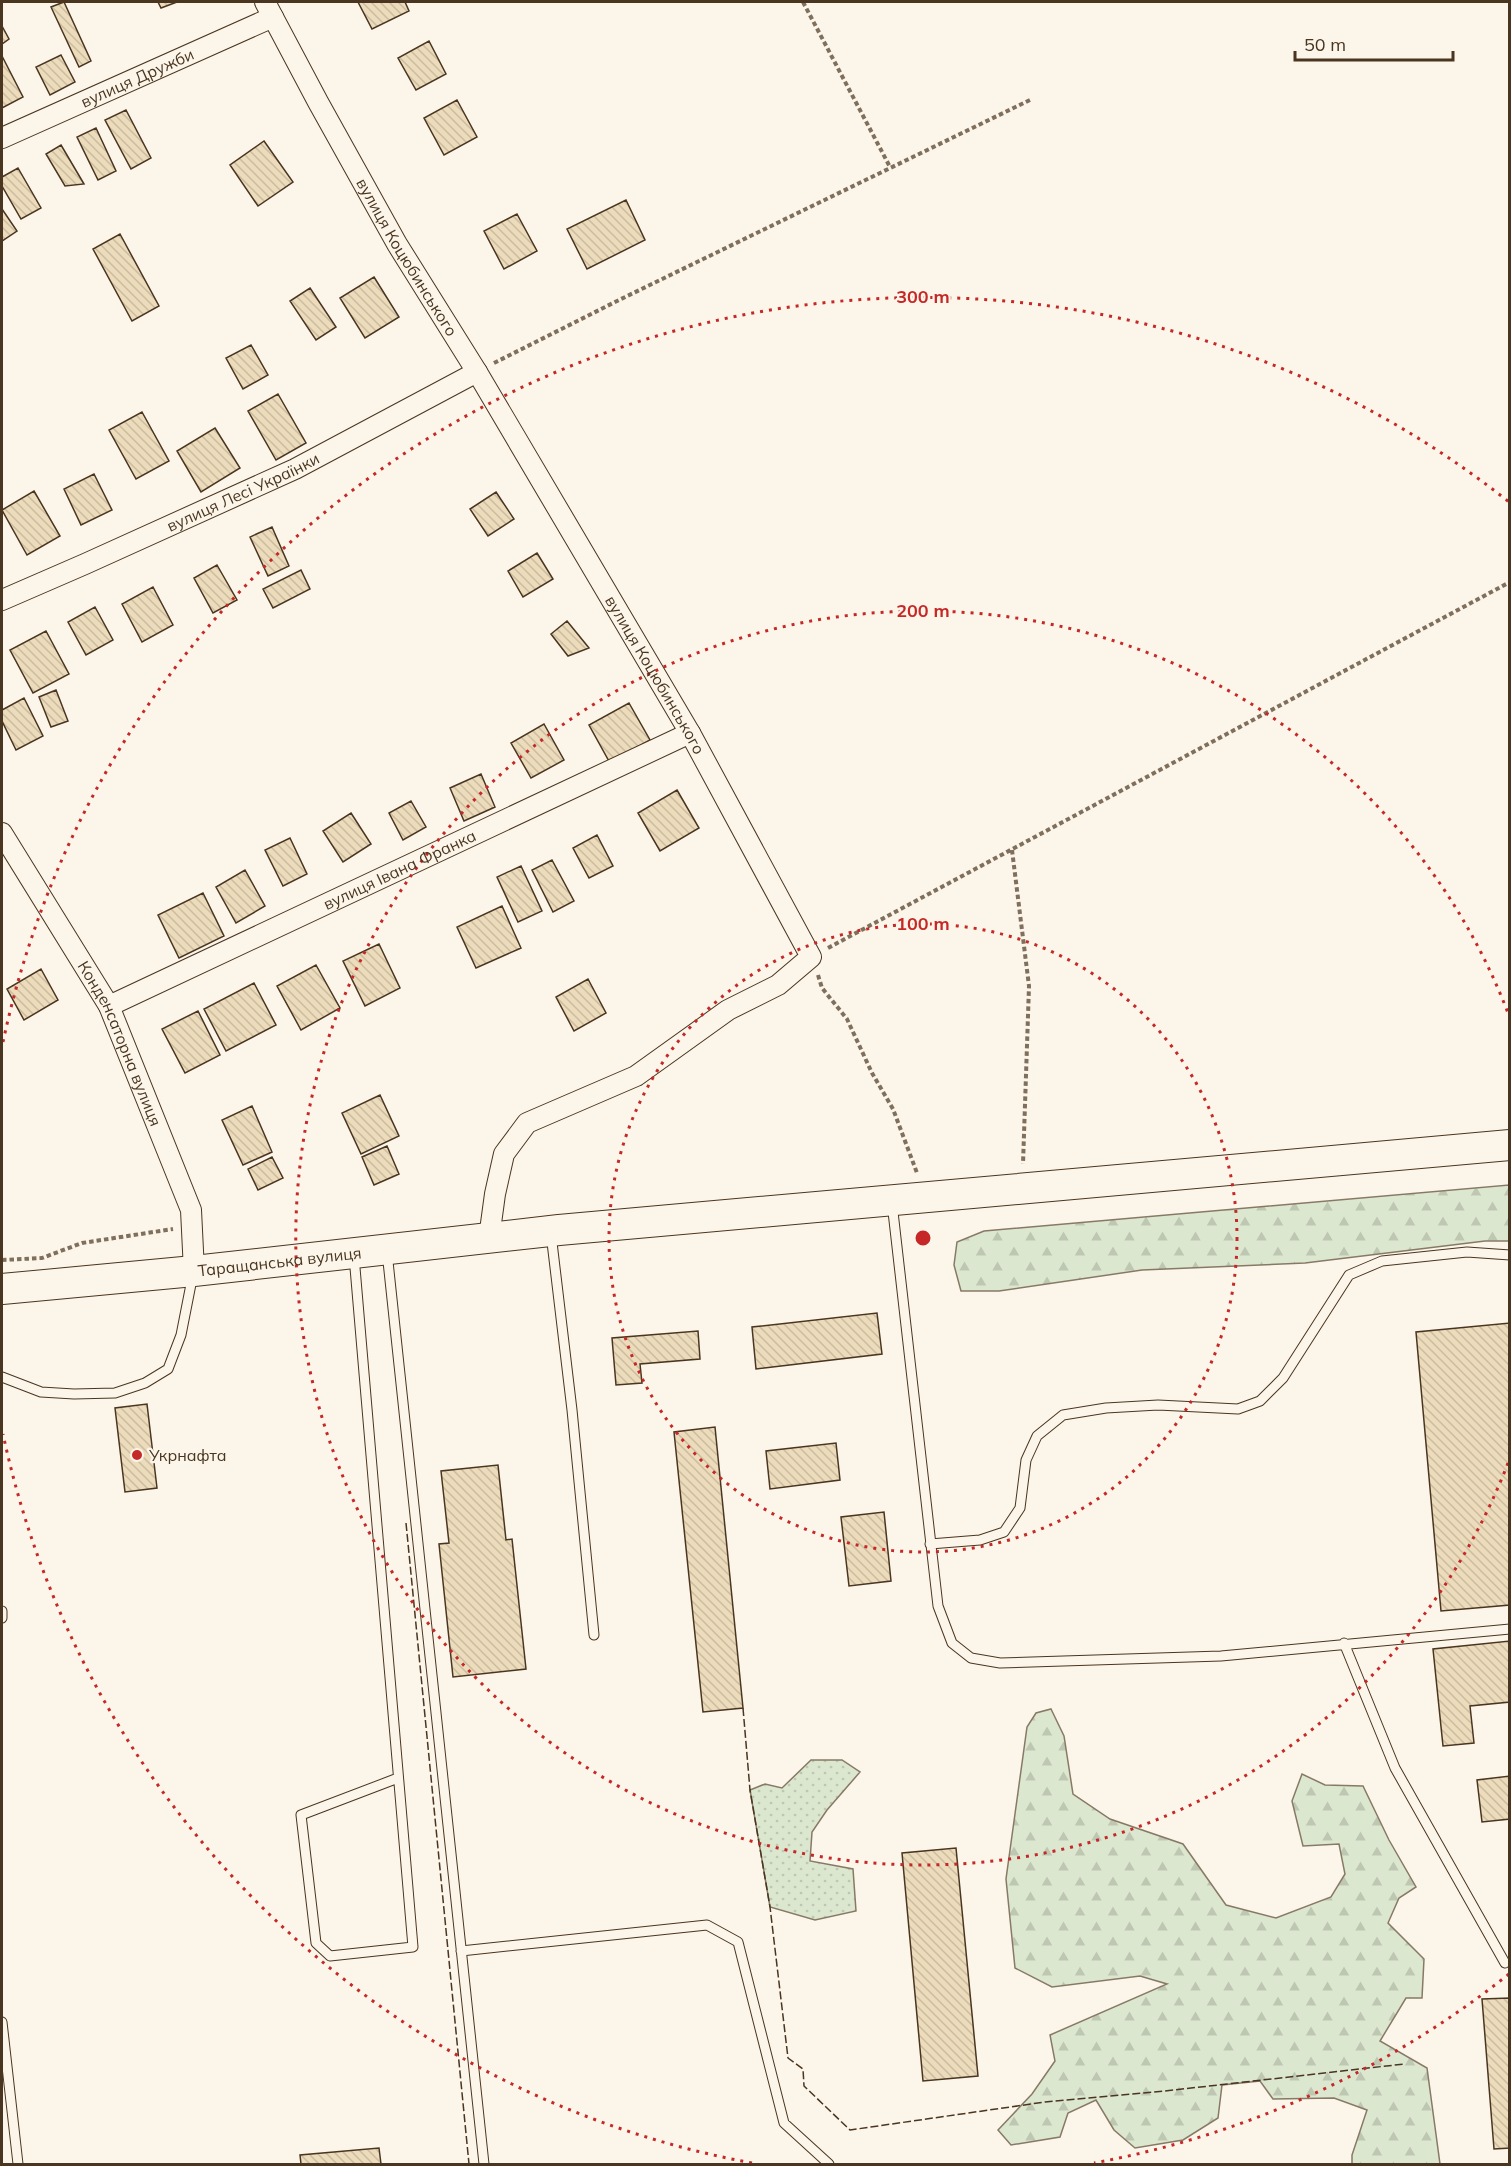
<svg xmlns="http://www.w3.org/2000/svg" width="1511" height="2166" viewBox="0 0 1511 2166" font-family="Mulish,sans-serif">
<defs>
<pattern id="grass-dots" width="8" height="8" patternUnits="userSpaceOnUse" patternTransform="scale(1.5)"><rect width="8" height="8" fill="#dce7d0"/><path d="M2 2h.1M6 6h.1" fill="none" stroke="#bec7b2" stroke-width="1.8" stroke-linecap="round"/></pattern>
<pattern id="forest-firs" width="22" height="20" patternUnits="userSpaceOnUse" patternTransform="scale(1.5)"><rect width="22" height="20" fill="#dce7d0"/><path d="M5 1l3.5 6h-7zM16 11l3.5 6h-7z" fill="#bec7b2"/></pattern>
<pattern id="building-back-hatch" width="6" height="6" patternUnits="userSpaceOnUse" patternTransform="scale(1.5)"><rect width="6" height="6" fill="#ecdcbc"/><path d="M-1 5l2 2M0 0l6 6M5-1l2 2" fill="none" stroke="#ccbda1"/></pattern>
</defs>
<rect width="100%" height="100%" fill="#fbf6e9"/>
<path fill="url(#grass-dots)" stroke="#887966" stroke-width="1.5" d="M811 1760H842L860 1772 827 1810 812 1832 810 1861 853 1869 856 1911 815 1920 770 1907 750 1790 765 1784 782 1788Z"/>
<path fill="url(#forest-firs)" stroke="#887966" stroke-width="1.5" d="M1509 1185V1241H1485L1305 1263 1142 1270 999 1291H961L954 1265 957 1242 984 1231Z
M1051 1709 1064 1736 1073 1794 1110 1819 1183 1844 1226 1905 1276 1918 1331 1897 1345 1874 1339 1844 1303 1846 1292 1801 1302 1774 1325 1785 1363 1786 1389 1840 1416 1887 1399 1898 1388 1923 1424 1959 1422 1998H1406L1380 2041 1427 2068 1440 2164H1352V2155L1367 2110 1334 2098 1273 2099 1260 2081 1222 2085 1218 2118 1183 2140 1135 2148 1114 2130 1096 2100 1068 2113 1060 2137 1011 2145 998 2130 1032 2094 1055 2061 1050 2035 1167 1984 1140 1976 1052 1987 1015 1968 1006 1879 1027 1727 1036 1713Z"/>
<path fill="url(#building-back-hatch)" stroke="#4a3520" stroke-width="1.5" d="M64 2 91 61 79 67 51 7Z
M158 2H177L161 8Z
M358 2H405L409 11 372 29Z
M2 26 9 39 2 44Z
M429 41 446 74 416 90 398 58Z
M61 55 75 82 50 95 36 67Z
M2 56 23 97 2 108Z
M457 100 477 137 444 155 424 118Z
M126 110 151 158 131 169 105 120Z
M96 128 116 171 98 180 77 137Z
M264 141 293 182 258 206 230 165Z
M61 145 84 184 65 186 46 154Z
M18 168 41 208 21 219 2 186V177Z
M626 200 645 240 587 269 567 229Z
M2 209 17 231 2 241Z
M517 214 537 251 504 269 484 231Z
M120 234 159 306 132 321 93 249Z
M374 277 399 317 365 338 340 298Z
M310 288 336 327 316 340 290 301Z
M251 345 268 375 243 389 226 358Z
M278 394 306 443 276 460 248 411Z
M142 412 169 461 136 479 109 430Z
M215 428 240 468 201 492 177 451Z
M94 474 112 510 81 525 64 489Z
M34 491 60 536 27 555 2 510Z
M496 492 514 519 488 536 470 509Z
M272 527 289 566 268 576 250 537Z
M537 553 553 579 523 597 508 571Z
M217 565 237 600 213 613 194 578Z
M301 570 310 589 273 608 263 589Z
M153 587 173 625 142 642 122 604Z
M95 607 113 640 86 655 68 622Z
M567 621 589 648 568 656 551 634Z
M46 631 69 674 33 693 10 650Z
M56 690 68 721 51 727 39 697Z
M24 698 43 736 16 750 2 721V710Z
M629 703 650 740 610 763 589 725Z
M544 724 564 760 531 778 511 743Z
M481 774 495 807 464 821 450 788Z
M677 790 699 828 660 851 638 813Z
M411 801 426 827 403 840 389 813Z
M351 813 371 844 343 862 323 831Z
M597 835 613 866 589 878 573 848Z
M290 838 307 874 283 886 265 850Z
M552 860 574 901 553 912 532 870Z
M521 866 542 911 518 922 497 877Z
M245 870 265 906 236 923 216 887Z
M203 893 224 936 179 958 158 915Z
M502 906 521 948 476 968 457 927Z
M379 944 400 988 365 1006 343 961Z
M316 965 340 1008 301 1030 277 986Z
M41 969 58 1000 24 1020 7 989Z
M588 979 606 1013 574 1031 556 997Z
M254 983 276 1025 226 1051 204 1009Z
M198 1011 220 1055 185 1073 162 1029Z
M380 1095 399 1136 361 1154 342 1113Z
M252 1106 272 1152 243 1165 222 1120Z
M387 1146 399 1174 374 1185 362 1157Z
M272 1157 283 1178 258 1190 248 1169Z
M877 1313 882 1354 756 1369 752 1327Z
M1510 1323V1605L1441 1611 1416 1332Z
M698 1331 700 1359 640 1364 642 1383 616 1385 612 1338Z
M147 1404 157 1488 125 1492 115 1408Z
M715 1427 743 1708 703 1712 674 1432Z
M836 1443 840 1480 770 1489 766 1451Z
M498 1465 506 1540 512 1539 526 1669 453 1677 439 1544 449 1543 441 1471Z
M884 1512 891 1581 849 1586 841 1517Z
M1510 1641V1702L1470 1706 1474 1743 1443 1746 1433 1649Z
M1510 1776V1819L1482 1822 1477 1780Z
M956 1848 978 2076 923 2081 902 1853Z
M1510 1998V2148L1494 2149 1482 1999Z
M379 2148 381 2164H301L300 2155Z"/>
<g fill="none" stroke-linecap="round" stroke-linejoin="round">
<g stroke="#4a3520" stroke-width="11">
<path id="service" d="M892 1203 938 1606 952 1643 971 1658 1000 1663 1221 1656 1510 1629
M551 1234 572 1410 594 1635
M387 1252 484 2164
M354 1256 413 1947 330 1956 316 1943 301 1815 398 1778
M2 1377 41 1392 74 1394 115 1393 145 1383 168 1369 181 1335 193 1274
M930 1544 980 1540 1004 1532 1020 1508 1026 1460 1037 1436 1063 1415 1106 1408 1158 1405 1238 1409 1260 1401 1283 1378 1349 1275 1382 1261 1467 1252 1510 1255
M2 1611V1618
M1344 1643 1395 1768 1505 1963
M461 1951 707 1925 738 1942 784 2123 829 2164
M2 2022 18 2164"/>
</g>
<g stroke="#4a3520" stroke-width="22">
<g id="minor">
<path id="s1" d="M265 2 318 102 397 244 477 372 690 733 811 957 778 985 728 1010 636 1076 527 1123 504 1154 495 1194 489 1238"/>
<path id="s2" d="M2 138 273 17"/>
<path id="s3" d="M2 600 85 564 295 469 477 372"/>
<path id="s4" d="M2 833 109 1006 191 1210 194 1271"/>
<path id="s5" d="M109 1006 690 733"/>
</g>
</g>
<g stroke="#4a3520" stroke-width="32">
<g id="primary">
<path id="s6" d="M2 1289 194 1271 559 1230 1510 1145"/>
</g>
</g>
<path stroke="#7f6f5c" stroke-width="4" stroke-dasharray="4.5 3" stroke-linecap="butt" d="M803 2 890 167
M494 363 619 300 1032 99
M1012 850 1029 986 1023 1164
M828 948 1510 582
M818 975 822 988 847 1019 872 1073 893 1109 917 1173
M2 1260 42 1258 82 1243 173 1229"/>
<use href="#service" stroke="#fbf6e9" stroke-width="9"/>
<use href="#minor" stroke="#fbf6e9" stroke-width="20"/>
<use href="#primary" stroke="#fbf6e9" stroke-width="30"/>
<path stroke="#4a3520" stroke-width="1.5" stroke-dasharray="8 3" stroke-linecap="butt" d="M406 1523 469 2164
M743 1708 750 1790 770 1907 788 2058 803 2069 804 2086 850 2130 1045 2102 1165 2091 1404 2064"/>
</g>
<g fill="none" stroke="#c62828" stroke-width="3" stroke-dasharray="3 6">
<circle cx="923" cy="1238" r="314"/>
<path d="M1508 1463A627 627 0 1 1 1508 1013"/>
<path d="M1509 1974A941 941 0 0 1 1094 2163M752 2163A941 941 0 0 1 3 1434M3 1042A941 941 0 0 1 1509 502"/>
</g>
<circle fill="#c62828" stroke="#fbf6e9" stroke-width="2" cx="137" cy="1455" r="6"/>
<g text-anchor="middle" stroke-width="4.5" stroke-linejoin="round" paint-order="stroke">
<g font-size="16" fill="#4a3520" stroke="#fbf6e9">
<text dy="6" stroke="none"><textPath href="#s2" startOffset="148">вулиця Дружби</textPath></text>
<text dy="6" stroke="none"><textPath href="#s1" startOffset="292">вулиця Коцюбинського</textPath></text>
<text dy="6" stroke="none"><textPath href="#s3" startOffset="264">вулиця Лесі Українки</textPath></text>
<text dy="6" stroke="none"><textPath href="#s1" startOffset="778">вулиця Коцюбинського</textPath></text>
<text dy="6" stroke="none"><textPath href="#s5" startOffset="321">вулиця Івана Франка</textPath></text>
<text dy="6" stroke="none"><textPath href="#s4" startOffset="242">Конденсаторна вулиця</textPath></text>
<text dy="6" stroke="none"><textPath href="#s6" startOffset="279">Таращанська вулиця</textPath></text>
</g>
<g font-size="16" fill="#4a3520" stroke="#fbf6e9" text-anchor="start">
<text x="149" y="1461">Укрнафта</text>
</g>
</g>
<circle cx="923" cy="1238" r="9" fill="#c62828" stroke="#fbf6e9" stroke-width="3"/>
<g font-size="18" text-anchor="middle" font-weight="bold" fill="#c62828" stroke="#fbf6e9" stroke-width="4.5" stroke-linejoin="round" paint-order="stroke">
<text x="923" y="303">300 m</text>
<text x="923" y="617">200 m</text>
<text x="923" y="930">100 m</text>
</g>
<rect width="1511" height="2166" fill="none" stroke="#4a3520" stroke-width="6"/>
<path d="M1295 51v9h158v-9" fill="none" stroke="#4a3520" stroke-width="3"/>
<text x="1304" y="51" font-size="18" fill="#4a3520" stroke="#fbf6e9" stroke-width="4.5" paint-order="stroke">50 m</text>
</svg>
